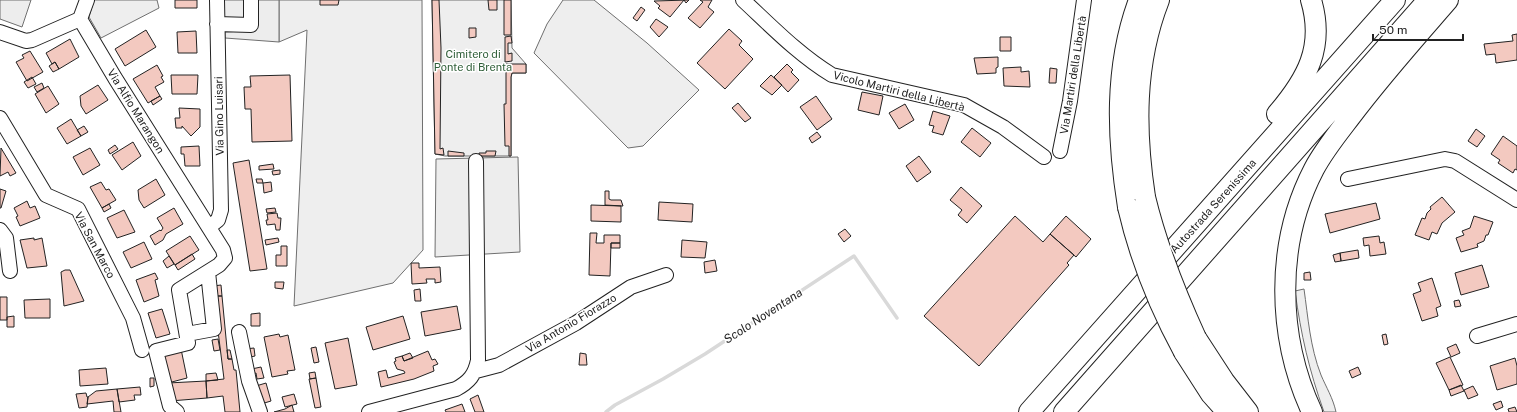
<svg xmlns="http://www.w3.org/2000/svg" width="1517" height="412" viewBox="0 0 1517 412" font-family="'Public Sans',sans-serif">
<rect width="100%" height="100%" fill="#fff"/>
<path fill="#eee" stroke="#6f6f6f" d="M94 0H157L159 8 101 38 89 17Z
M279 0H422L423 250 393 283 294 306 307 30 279 42Z
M432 0H511L512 48 526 64V73H512L511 77V156H445L435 154Z
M563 0H594L647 43 699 90 643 146 628 148 534 53 547 24Z
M1304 289C1308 317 1310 347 1321 375 1326 387 1333 398 1336 412H1324C1309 370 1301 335 1295 291Z"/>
<path fill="#ededed" stroke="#6f6f6f" d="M0 0H31L22 27 0 19Z
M224 0H279V42L225 38Z
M518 157 520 252 435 257 436 159Z"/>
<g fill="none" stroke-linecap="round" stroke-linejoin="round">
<path stroke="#d9d9d9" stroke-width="3.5" d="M606 412 615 405 663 379 705 354 854 256 897 318"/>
</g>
<path fill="#f3c9c0" stroke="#222" d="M175 0H197V8H175Z
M320 0H339L338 5H320Z
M432 0H439L441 48 440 149 443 148 444 155 435 154Z
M488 0H497V10H489Z
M504 0H511V35H504Z
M684 0 670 17 658 8 660 6 654 1 689 0 686 3Z
M700 0H712L708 7 714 12 700 28 688 18 703 2Z
M641 7 645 10 637 21 633 18Z
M656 19 668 27 659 37 650 27Z
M469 28H476V37L469 38Z
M729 29 742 41 739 45 753 59 725 89 697 63Z
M146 30 156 47 125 66 115 49Z
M196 31 197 53H178L177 32Z
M1517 34V60L1496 63 1495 54 1486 55 1484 44 1513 41 1512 35Z
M511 36 512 43H508V54L512 53V61L505 62V37Z
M1000 37H1011V51H1000Z
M70 39 79 57 59 69 55 62 52 64 46 53Z
M30 51 43 72 27 81 16 62 24 58 22 55Z
M998 57V67L996 68V73L977 74 974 58Z
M55 62 59 69 53 72 49 66Z
M506 64H526V73H512L511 77V156H509V146H505L504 104H506Z
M787 64 793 70 791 72 799 80 788 92 774 77Z
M157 65 163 76 161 77 164 82 155 87 160 96 148 103 133 79Z
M1021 67V72L1029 71 1030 87 1004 86 1003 68Z
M1050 68 1057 69 1056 83H1049Z
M171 75H198L197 94H172Z
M290 75 292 141 252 142 251 109H245L244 87H251L250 76Z
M771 75 782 85 772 95 760 86Z
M32 77 36 84 28 88 24 82Z
M42 83 44 88 37 92 34 87Z
M98 85 108 100 86 114 81 106 80 96Z
M48 86 59 104 46 113 35 94Z
M862 92 883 96 879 115 858 110Z
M160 96 162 99 153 105 151 101Z
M816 96 832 119 817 130 800 107Z
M738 103 751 118 745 122 732 108Z
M905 104 914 120 899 129 889 113Z
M179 108 200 109V127L191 136 182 126V128H176L175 118H180Z
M933 111 950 116 943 135 932 132 934 126 929 125Z
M71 119 81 136 67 144 57 128Z
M84 126 88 132 81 136 77 130Z
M972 128 991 143 980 157 961 142Z
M1476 129 1485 136 1477 147 1468 141Z
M817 132 821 137 812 143 809 138Z
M1503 136 1517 146V170L1515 169 1513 173 1498 163 1500 160 1491 154Z
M133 142 141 156 122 170 112 155Z
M115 145 118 149 110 154 108 150Z
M199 146 200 166H185L184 154H181V147Z
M1 148 16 173 10 176 8 172 0 176Z
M90 148 100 165 83 175 73 157Z
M448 151 464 153V156H448Z
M486 151H496L495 156H479V153H486Z
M919 156 931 172 917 182 906 166Z
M249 160 267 269 250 271 233 163Z
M273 164 274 169 259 170V166Z
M280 170V174L273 175 272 171Z
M156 179 165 195 144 208 139 200 138 190Z
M256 179H262L263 183H257Z
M101 182 106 190 109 189 116 200 102 208 90 187Z
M271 182 272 191 264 193 263 183Z
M961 187 982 206 967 223 958 215 962 210 950 200Z
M0 189 6 191 1 208H0Z
M605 191H609V199L611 200H621L623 206 605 205Z
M1442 197 1455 212 1442 223 1437 234 1432 232 1429 240 1415 235 1422 218 1425 219 1427 213 1431 209 1430 207Z
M27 201 30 208 35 206 40 218 20 226 16 217 18 216 14 208Z
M659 202 693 204 692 222 658 220Z
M1376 203 1380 219 1330 233 1325 214Z
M109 204 111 208 104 212 102 208Z
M591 205 621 206V222L591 221Z
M174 208 183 224 166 234 163 240 155 245 150 236 160 230 161 231 163 228 157 218Z
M275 208 276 212 267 213 266 209Z
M124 210 135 232 117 238 107 218Z
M277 213 278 218H281L280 230H276L275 224 267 225 266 220H268L267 214Z
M1015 216 1043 242 1050 234 1074 255 1067 263 1069 265 979 366 924 316Z
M1066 216 1091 239 1076 257 1050 234Z
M1474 216 1493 222 1488 235H1486L1484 241 1477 244 1478 247 1461 252 1456 238 1464 235 1462 231 1470 228Z
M845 229 851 236 844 242 838 234Z
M590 233H597L596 243H604V235H620V243H611L610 276 589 275Z
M190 236 199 250 175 265 166 251Z
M1379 236 1380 243 1384 242 1386 254 1370 256 1369 245 1364 246 1363 238Z
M34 238V240L42 238 47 266 27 268 20 240Z
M278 238 279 242 266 245 265 240Z
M682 240 707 242 705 258 681 257Z
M144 242 152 259 131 268 123 252Z
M611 243H620V248H611Z
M281 246H287V266H276V255H281Z
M1358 250 1359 258 1341 261 1340 253Z
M1340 253 1341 261 1335 262 1333 255Z
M192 254 195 259 178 270 175 265Z
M169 256 174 264 167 268 163 261Z
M715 260 717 271 705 273 704 262Z
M411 263H419V268L440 267 441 282 435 283V279H426L427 283 412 284Z
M1482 265 1489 287 1461 295 1455 273Z
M65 270H70L84 301 64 306 61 272Z
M1310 272 1311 280H1304V273Z
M155 273 158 279 155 280 159 296 144 302 136 280Z
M1432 278 1441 306 1436 308 1438 316 1422 321 1413 294 1421 291 1418 283Z
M275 282H284L283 289 275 288Z
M221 285 222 296H214L213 286Z
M420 289 421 301H415L414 290Z
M216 296H222L228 359H232L234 370H236L240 412H225L223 396 207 398 206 381 224 379 216 315Z
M0 297H7V320H0Z
M50 299V318H25L24 300Z
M1459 300 1461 306 1455 307 1454 301Z
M457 306 461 329 425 336 421 312Z
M162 309 170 334 156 338 148 313Z
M260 313V326H251V314Z
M14 316V327H7V317Z
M403 316 410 339 373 350 366 327Z
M279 334 280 337 288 335 295 370 287 371 288 374 272 377 264 337Z
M1386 334 1388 344 1384 345 1382 335Z
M348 338 357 385 335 389 325 343Z
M218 339 220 350 214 351 212 340Z
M1456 344 1460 353 1451 357 1447 348Z
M316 347 319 362 314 363 311 348Z
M254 348 255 356 246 358 245 349Z
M181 349 187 378 168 383 161 354Z
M227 350H230L232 359H228Z
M428 351 432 360 435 359 438 364 433 366 434 371 414 379 381 387 378 372 386 370 388 378 405 373 404 371 397 369 394 362 396 361 395 358 402 356 404 361Z
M410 353 413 358 404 361 402 356Z
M580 353 586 354 587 365H579Z
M1450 357 1463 385 1449 390 1436 363Z
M1515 358 1517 366V384L1497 390 1490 366Z
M261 367 264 378 257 379 256 373 248 375 247 370Z
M1358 367 1361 374 1352 378 1349 371Z
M106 368 108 384 80 386 79 370Z
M315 372 316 378 310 379 309 373Z
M216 373 218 380 206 381V374Z
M150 378H154V386L150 387Z
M316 378 321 407 315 408 309 379Z
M206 381 207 398 170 401 168 383Z
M266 383 271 401 261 404 256 386Z
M1461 385 1464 391 1451 396 1449 390Z
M1473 386 1478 395 1468 399 1464 390Z
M140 387 141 395H134L135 400 119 402 117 389Z
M117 389 121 412H114L113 401 87 404 88 397 96 391Z
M86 393 87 397H88L87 407 79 408 76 394Z
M294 394 297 404 285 407 282 397Z
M478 395 484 412H475L470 399Z
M1501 401 1503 407 1496 410 1493 404Z
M462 404 465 412H446L445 410Z
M292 405 294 412H274L285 409Z
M1515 407 1517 412H1509L1508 409Z"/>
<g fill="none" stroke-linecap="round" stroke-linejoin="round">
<g stroke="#222" stroke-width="16">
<path id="minor" d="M743 0C771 26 799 55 832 75L964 105 1003 127 1044 157
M80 19 87 0
M217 24 251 25V0
M0 32 26 41 32 40 80 19 115 78 223 250 225 258 219 265 179 290 188 343 156 351 170 406 177 412
M0 118 46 195 78 209 133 318 142 350
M1060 151 1070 101 1084 0
M1348 179 1445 159 1455 161 1517 200
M209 227 218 220 221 210 217 0
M0 230 6 238 10 271
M239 332 249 381 260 412
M187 334 214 329 208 272
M1477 336 1517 324
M476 371 499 365 576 323 631 287 666 275
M369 412 456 389C469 382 475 375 478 360L476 161"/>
</g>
<g stroke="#222" stroke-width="22">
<path id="highway" d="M1277 114C1307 79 1325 47 1311 0
M1145 197C1135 131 1134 64 1159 0
M1128 207C1117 138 1114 67 1139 0
M1196 338 1224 381 1248 412
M1184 352 1211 394 1227 412
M1029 412 1395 0
M1064 412 1428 0
M1312 412C1277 336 1275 244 1314 169 1324 150 1338 133 1351 116 1381 76 1415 38 1448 0"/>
</g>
<use href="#minor" stroke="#fff" stroke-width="14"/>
<use href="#highway" stroke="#fff" stroke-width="20"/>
<g stroke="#222" stroke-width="22" stroke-linecap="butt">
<path id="highway-bridge" d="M1145 197C1157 247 1175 292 1196 338
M1128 207C1140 259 1159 306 1184 352"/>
</g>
<use href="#highway-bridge" stroke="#fff" stroke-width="20"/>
</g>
<g text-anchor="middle" stroke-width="3" stroke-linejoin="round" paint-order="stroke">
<g font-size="11" fill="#2f5e38" stroke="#fff">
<text x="473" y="58">Cimitero di<tspan x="473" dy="13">Ponte di Brenta</tspan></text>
</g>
<g font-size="11" fill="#222" stroke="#fff">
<text transform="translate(1073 75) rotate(-81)" y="4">Via Martiri della Libertà</text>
<text transform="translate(899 91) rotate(14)" y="4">Vicolo Martiri della Libertà</text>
<text transform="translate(136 111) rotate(58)" y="4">Via Alfio Marangon</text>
<text transform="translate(219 116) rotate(-91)" y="4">Via Gino Luisari</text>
<text transform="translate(1213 206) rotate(-48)" y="4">Autostrada Serenissima</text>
<text transform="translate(95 245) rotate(62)" y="4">Via San Marco</text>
<text transform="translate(571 323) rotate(-31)" y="4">Via Antonio Fiorazzo</text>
</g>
<g font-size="12" font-style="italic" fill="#222" stroke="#fff">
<text transform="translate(763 316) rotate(-33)" y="4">Scolo Noventana</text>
</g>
</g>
<path d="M1373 34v6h90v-6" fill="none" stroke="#222222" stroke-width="2"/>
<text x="1379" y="34" font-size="12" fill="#222222" stroke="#ffffff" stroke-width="3" paint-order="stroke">50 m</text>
</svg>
